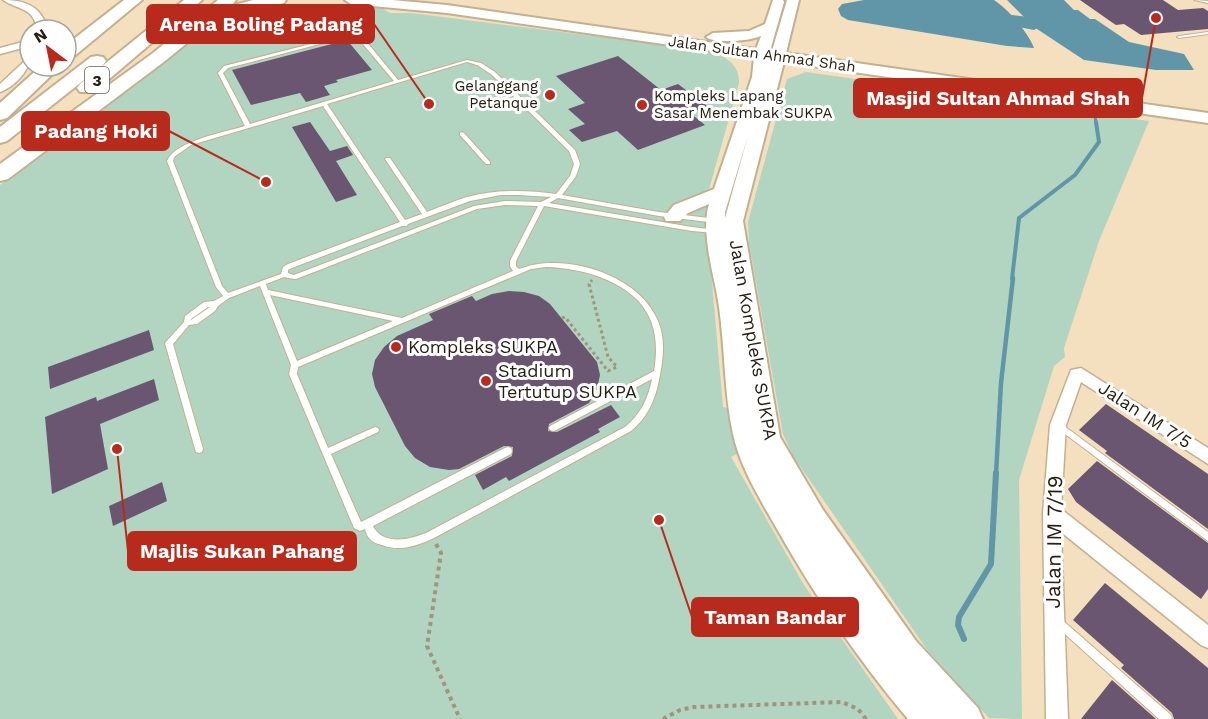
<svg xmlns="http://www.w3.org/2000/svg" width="1208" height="719" viewBox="0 0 1208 719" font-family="'Work Sans',sans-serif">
<rect width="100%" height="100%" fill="#f4dfbf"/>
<path fill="#b1d5c0" d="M296 4 380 7 390 13H411L706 50C723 55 740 63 739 83L708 193 706 215 723 407 735 410 740 452 731 457 804 585 898 719H0V185L216 23C241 10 268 3 296 4Z
M806 72 1149 121 1099 241 1064 348 1065 357 1054 366 1019 480 1022 719 989 718 928 651 793 456 783 434 749 243 748 222 787 79Z"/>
<path fill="#6096a8" d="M864 0H994C1008 9 1028 32 1034 48L1007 46 848 20 841 16 838 9 842 4Z
M1007 0H1064L1074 10H1078L1090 19H1095L1129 42 1184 54 1194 70H1156L1084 60 1034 27Z"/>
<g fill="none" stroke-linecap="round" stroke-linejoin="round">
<path stroke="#6096a8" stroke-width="3" d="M1095 116 1096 124"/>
<path stroke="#6096a8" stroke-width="4" d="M1012 279 1019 218 1075 175 1099 142 1096 122"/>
<path stroke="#6096a8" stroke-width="4.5" d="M996 474 1001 383 1013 278"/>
<path stroke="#6096a8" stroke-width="6" d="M964 639 958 625 959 617 991 564 996 473"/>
<path fill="#6096a8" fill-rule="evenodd" d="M1012 15 1029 17 1039 27 1034 30 1014 26 1008 18Z"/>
</g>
<path fill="#6a5671" d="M1080 0H1163L1178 10 1203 8 1208 11V29L1141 35 1124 24 1116 25 1110 21Z
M347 40 372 70 336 80 338 82 324 86 330 95 306 102 300 93 251 105 232 70Z
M618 56 661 90 678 84 707 106 690 113 705 125 638 150 617 131 582 142 569 130 585 124 568 109 585 103 556 76Z
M310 122 330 151 347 146 353 155 336 161 357 195 336 202 292 127Z
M509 291 524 292 539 296 550 304 597 362 600 375 597 389 589 403 549 424 548 431 557 432 611 405 620 417 598 429 600 432 509 481 506 477 483 490 475 475 512 456 513 447 504 446 459 469 449 470 430 467 415 458 405 446 375 387 372 374 375 360 384 347 397 336 433 320 429 314 472 296 476 301 492 294Z
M149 330 154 350 50 389 48 367Z
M154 379 159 400 100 424 108 469 52 494 45 417 96 397 97 401Z
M1106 404 1208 474V529L1105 453 1107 451 1079 430Z
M1097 461 1208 543V589L1201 599 1076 502 1068 489Z
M162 482 167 501 113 526 109 506Z
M1105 583 1208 668V719H1174L1172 713 1121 668 1124 665 1073 620Z
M1112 680 1156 719H1081Z"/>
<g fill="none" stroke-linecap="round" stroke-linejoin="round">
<g stroke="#c3b090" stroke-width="2">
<path id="lane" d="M1194 0 1208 1V3Z
M1208 32V34L1179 38 1177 37 1179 36Z
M354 33 361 35 398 80 467 60 481 63 495 72 575 150 580 164 576 176 562 195 659 212 717 219 720 221 717 223 659 216 558 198 549 203 692 227 717 230V232L715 233 692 231 544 206 516 261V266L519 269C563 251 639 274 658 321 666 340 663 360 659 380 655 401 647 418 631 431L434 538C417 546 400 552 382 545 378 544 372 542 369 538 367 536 366 532 365 529L360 531 354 528 289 374 291 365 260 286 229 298 218 306 215 311 197 324 189 325 173 344 203 449 202 452 199 453 196 452 195 449 165 343 184 322 185 316 204 302 214 301 223 296 216 287 167 161C175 141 225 132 245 126L218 73 224 66ZM354 35 357 37 394 81 250 124 223 73 228 68ZM467 62 477 65 491 74 569 151 574 164 570 176 556 194C527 190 496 189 467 197 454 201 440 207 427 212L390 158H386L385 159 422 214 405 220 327 104ZM323 106 400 222 288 264 283 267 281 274 228 293 222 286 173 161 174 157 191 145ZM501 195H518L551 197 541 202 505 201 474 206 294 275 288 273V270L292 268 402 226H407L408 224 470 201ZM505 205 538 206 510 261V266L513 271 402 318 268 290 266 284 284 277 294 279H296L477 209ZM546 267C583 268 636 282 651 321 657 337 657 354 654 371L550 426 549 428 550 430 553 431 556 430 652 379C648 399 641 414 625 427L428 532C410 540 383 546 373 526L511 454 512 451 511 448 508 447 505 448 361 522 331 454 378 432 379 430 378 428 375 427 328 448 297 374 298 367 531 269ZM270 295 393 321 297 361ZM208 307H210L191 320V319Z
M462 132 464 133 490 162V164H486L460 135V133Z
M1060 423 1208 532V541L1057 428 1056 426 1057 424Z
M1058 617 1061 619 1171 715 1172 719H1159L1055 625 1053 622 1055 619Z"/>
</g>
<g stroke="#c3b090" stroke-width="3">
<path id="street" d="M3 0C24 0 43 6 47 30H37C34 7 18 10 3 0Z
M30 40V46L0 54V48Z
M30 56C30 71 14 87 0 92V84Z
M1081 368 1208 448V464L1081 382 1066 425 1061 509 1208 625V648L1201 645 1061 532 1068 719H1046L1043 513 1050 425 1071 370Z"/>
</g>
<g stroke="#c3b090" stroke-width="4">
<path id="secondary" d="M345 0H392L447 5 756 49 761 36C750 41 714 44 706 37L713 33 749 31 765 24 773 0H783L784 2 770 51H772L787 0H799L786 53 1208 113V123L784 62 743 221 780 437 823 510 916 641 978 708 983 719H908C858 660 815 596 777 529 760 499 740 467 733 434 724 393 725 349 719 307 715 278 700 233 709 204L688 213 680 221H666L664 217 674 205 714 189 752 77 754 57 447 13 351 4ZM748 136 725 218V212Z"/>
</g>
<g stroke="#c3b090" stroke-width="4">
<path id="highway" d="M124 0H142L72 58 66 59V45Z
M184 0H202L94 92H80L77 88 80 84Z
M218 0H236L231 6 253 0H286L284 3 246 11 217 24 209 25 165 61 8 179 0 181V164L153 53Z
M97 56 103 57 106 61 103 65 7 141 0 143V127L91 57Z
M41 66H61L7 118 0 120V103Z"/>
</g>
<path stroke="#a3937b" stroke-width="3" stroke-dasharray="3 3" stroke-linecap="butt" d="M562 318 565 317 608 371 617 367 608 357 589 284 592 280"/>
<path stroke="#a3937b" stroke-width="4" stroke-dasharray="4 4" stroke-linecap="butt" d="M436 544 441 553 427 646 460 719
M663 719 680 710 694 707 842 702 858 709 866 719"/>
<use href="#lane" fill="#fff" fill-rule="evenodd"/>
<use href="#street" fill="#fff" fill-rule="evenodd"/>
<use href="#secondary" fill="#fff" fill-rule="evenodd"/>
<use href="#highway" fill="#fff" fill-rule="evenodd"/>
</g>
<g fill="#b82a1b" stroke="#fff" stroke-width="2">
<circle cx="550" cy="95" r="6"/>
<circle cx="642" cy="105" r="6"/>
<circle cx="396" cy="347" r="6"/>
<circle cx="486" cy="381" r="6"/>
</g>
<g text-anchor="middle" stroke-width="6" stroke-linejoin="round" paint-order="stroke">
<g font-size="15" fill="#241d10" stroke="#fff">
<text transform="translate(762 54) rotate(8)" y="5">Jalan Sultan Ahmad Shah</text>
</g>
<g font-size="15" fill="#241d10" stroke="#fff" text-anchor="end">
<text x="538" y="91">Gelanggang<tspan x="538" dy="17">Petanque</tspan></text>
<text x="654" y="101" text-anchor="start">Kompleks Lapang<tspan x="654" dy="17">Sasar Menembak SUKPA</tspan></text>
</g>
<rect fill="#fff" stroke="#666158" stroke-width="1.5" x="85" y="67" width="24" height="26" rx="4.5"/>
<g font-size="16" font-weight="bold" fill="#241d10">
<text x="97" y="86">3</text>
</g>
<g font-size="18" fill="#241d10" stroke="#fff">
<text transform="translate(753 340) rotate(80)" y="6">Jalan Kompleks SUKPA</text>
<text transform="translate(1145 415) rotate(33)" y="6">Jalan IM 7/5</text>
</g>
<g font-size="18" fill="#241d10" stroke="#fff" text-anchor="start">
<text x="408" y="353">Kompleks SUKPA</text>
<text x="498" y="377">Stadium<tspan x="498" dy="21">Tertutup SUKPA</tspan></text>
</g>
<g font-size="21" fill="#241d10" stroke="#fff">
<text transform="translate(1054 542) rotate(-89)" y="7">Jalan IM 7/19</text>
</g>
</g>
<path fill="none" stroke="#b82a1b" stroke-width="2" d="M429 104L374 24M1156 18L1142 98M266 182L169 131M117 449L128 551M659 520L692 617"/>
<g fill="#b82a1b" stroke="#fff" stroke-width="2">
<circle cx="429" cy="104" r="6"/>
<circle cx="1156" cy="18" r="6"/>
<circle cx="266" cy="182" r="6"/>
<circle cx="117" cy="449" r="6"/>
<circle cx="659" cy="520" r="6"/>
</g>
<g fill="#b82a1b" stroke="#b82a1b" stroke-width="2">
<rect x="147" y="5" width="227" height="38" rx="6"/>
<rect x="854" y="79" width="288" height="38" rx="6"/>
<rect x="22" y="112" width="147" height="38" rx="6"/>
<rect x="128" y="532" width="228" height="38" rx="6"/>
<rect x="692" y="598" width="166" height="38" rx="6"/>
</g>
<g font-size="20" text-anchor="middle" font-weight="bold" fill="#fff">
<text x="261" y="31">Arena Boling Padang</text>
<text x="998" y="105">Masjid Sultan Ahmad Shah</text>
<text x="96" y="138">Padang Hoki</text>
<text x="242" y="558">Majlis Sukan Pahang</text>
<text x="775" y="624">Taman Bandar</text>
</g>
<g transform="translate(48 48) rotate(328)"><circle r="28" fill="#ffffff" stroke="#a7a59f" stroke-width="1.5"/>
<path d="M0-4.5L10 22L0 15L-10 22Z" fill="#b82a1b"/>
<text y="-9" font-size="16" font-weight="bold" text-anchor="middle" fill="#241d10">N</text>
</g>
</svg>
